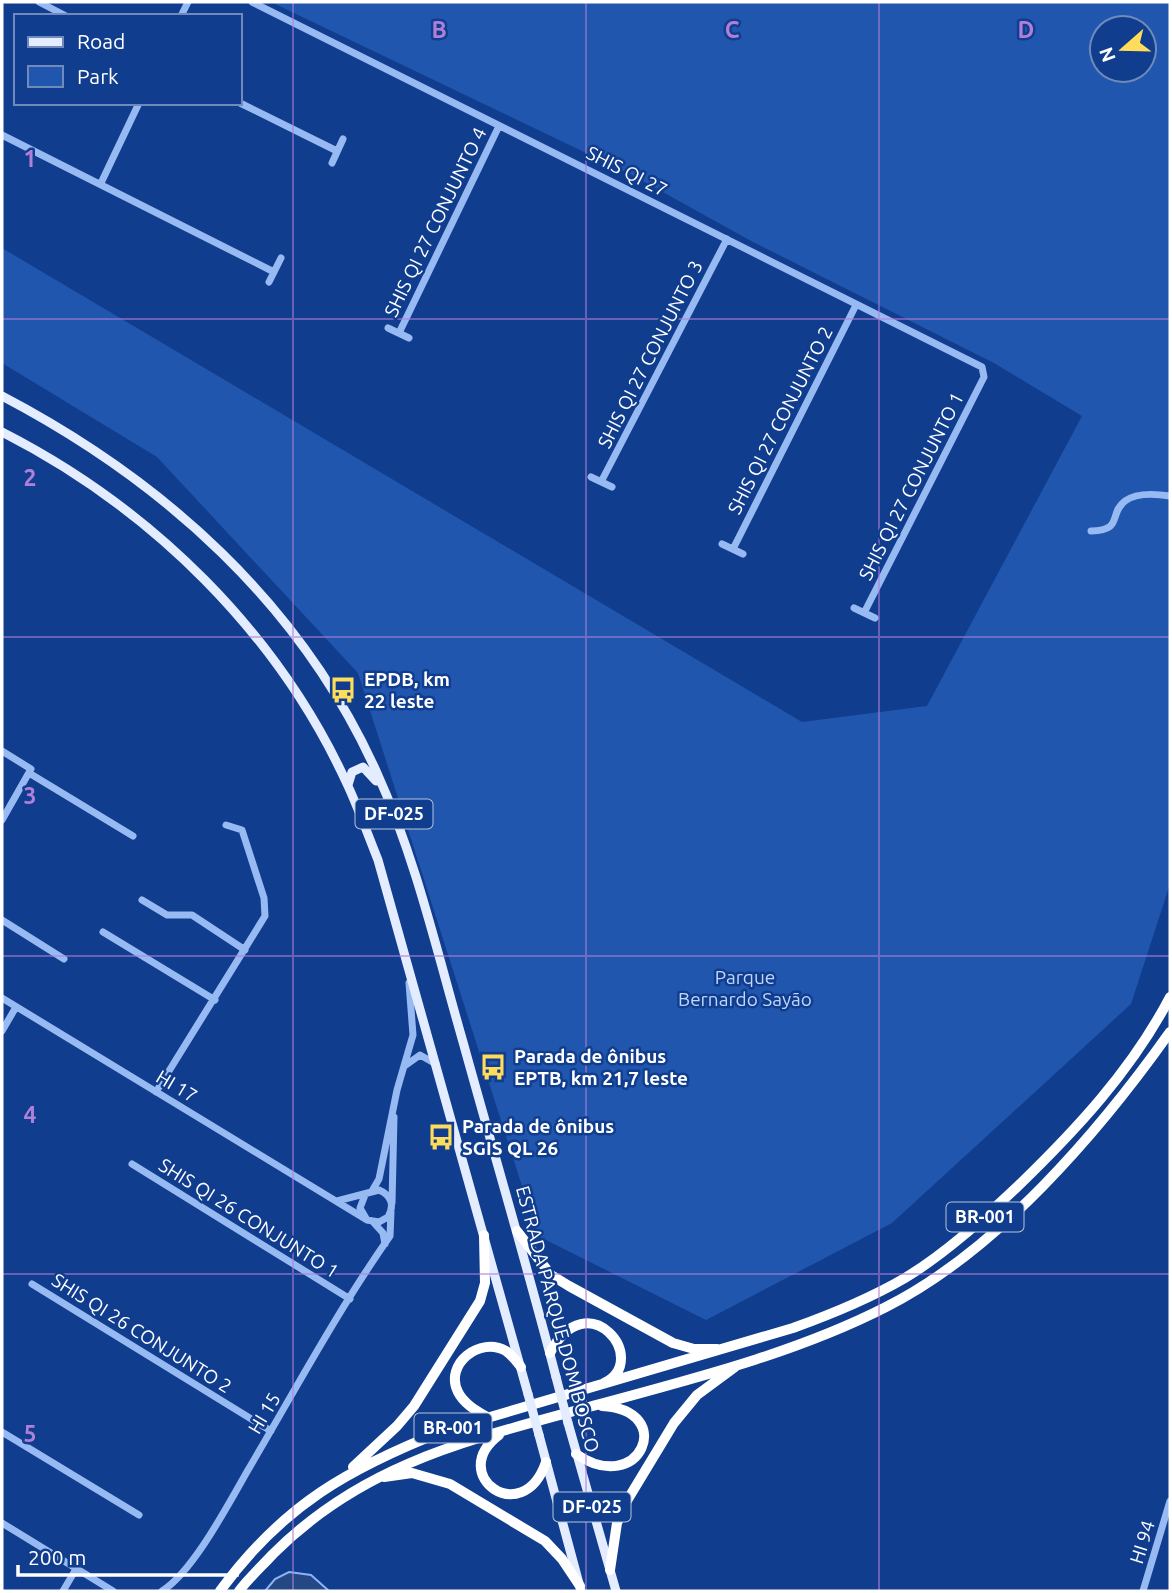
<svg xmlns="http://www.w3.org/2000/svg" width="1172" height="1593" viewBox="0 0 1172 1593" font-family="Ubuntu,sans-serif">
<rect width="100%" height="100%" fill="#103d8e"/>
<path fill="#2156ae" fill-rule="evenodd" d="M271 2H1170V884L1131 1004 892 1223 706 1320 538 1236 358 673 157 457 2 363V248L802 722 927 706 1082 416 994 363 753 242 632 175ZM1102 28H1144V70H1102Z"/>
<path fill="#254784" stroke="#89b4f6" stroke-width="2" d="M289 1572 311 1575 329 1591H265L275 1579Z"/>
<g fill="none" stroke-linecap="round" stroke-linejoin="round">
<path stroke="#98baf3" stroke-width="7" d="M39 2 66 16
M252 2 982 367 984 377 864 613
M181 16 188 2
M240 103 337 151
M2 135 274 272
M332 163 343 139
M101 183 139 103
M269 282 281 258
M388 328 409 338
M399 333 499 126
M591 477 612 487
M601 482 727 239
M1091 531C1124 530 1108 514 1125 501 1137 492 1157 494 1170 496
M722 544 743 554
M733 549 856 305
M854 608 875 618
M2 751 31 769 2 820
M29 773 133 836
M142 900 167 915H192L245 950
M2 920 64 959
M103 932 215 1000
M2 998 367 1220
M2 1031 16 1007
M406 1065 420 1055 436 1064
M156 1092 265 916 264 898 242 830 226 825
M132 1164 350 1299
M372 1191 379 1179 397 1090 413 1035 409 983
M337 1201 379 1190C391 1195 395 1205 388 1217L379 1222 367 1220 360 1208 365 1195
M392 1203 394 1117
M374 1223 383 1233 385 1244
M32 1284 271 1431
M2 1432 139 1515
M2 1523 113 1591
M63 1591 76 1569
M162 1591C193 1572 229 1503 248 1470 294 1392 338 1310 390 1236L391 1212
M1143 1591 1170 1501"/>
<path stroke="#e4ecff" stroke-width="9" d="M2 396C164 481 301 604 377 773 416 859 437 952 463 1042 494 1154 527 1265 556 1377
M2 432C151 508 278 632 348 786 359 810 368 835 378 860L528 1394
M348 785 352 772 363 767 376 781
M568 1423 616 1591
M539 1435 581 1591"/>
<path stroke="#fff" stroke-width="10" d="M517 1231 551 1275 569 1286 673 1343 694 1349H717
M550 1353C587 1281 652 1360 604 1383
M487 1417C477 1411 464 1404 458 1392 444 1364 480 1336 506 1351 512 1355 517 1362 521 1367
M499 1435C446 1475 523 1530 546 1462
M576 1454C640 1498 678 1410 602 1406
M353 1467 397 1426 414 1406 480 1301 485 1283 484 1235
M384 1477 412 1473 450 1484 545 1541 562 1559 580 1586
M610 1570 617 1523 625 1504 674 1423 697 1395 735 1367
M220 1591C283 1505 349 1468 446 1430L793 1328C832 1314 869 1299 905 1278 946 1253 982 1220 1017 1187 1076 1130 1132 1070 1170 997
M239 1591C249 1578 262 1566 273 1554 364 1463 469 1440 589 1407 688 1380 794 1354 886 1307 997 1251 1099 1132 1170 1032"/>
<path stroke="#e4ecff" stroke-width="9" d="M556 1377 568 1423
M528 1394 539 1435"/>
</g>
<path fill="none" stroke="#b080d9" stroke-width="2" stroke-opacity="0.55" d="M293 2V1591M586 2V1591M879 2V1591M2 319H1170M2 637H1170M2 956H1170M2 1274H1170"/>
<defs>
<g id="bus-bare" transform="scale(2.1)"><path d="M-5-6H5V4H4V6H2V4H-2V6H-4V4H-5ZM-3.5-4V0h7V-4ZM-3.5 1.2v1.5H-2V1.2ZM2 1.2v1.5H3.5V1.2Z" fill="#ffdc5a" stroke="#103d8e" stroke-width="2.5" paint-order="stroke"/></g>
</defs>
<g fill-rule="evenodd">
<use href="#bus-bare" x="343" y="690"/>
<use href="#bus-bare" x="493" y="1067"/>
<use href="#bus-bare" x="441" y="1137"/>
</g>
<g text-anchor="middle" stroke-width="5" stroke-linejoin="round" paint-order="stroke">
<g fill="#103d8e" stroke="#b7c5dd" stroke-width="2">
<rect x="355.5" y="799.5" width="77" height="29" rx="5"/>
<rect x="946.5" y="1202.5" width="77" height="29" rx="5"/>
<rect x="414.5" y="1413.5" width="77" height="29" rx="5"/>
<rect x="553.5" y="1492.5" width="77" height="29" rx="5"/>
</g>
<g font-size="18" font-weight="bold" fill="#fff">
<text x="394" y="820">DF-025</text>
<text x="985" y="1223">BR-001</text>
<text x="453" y="1434">BR-001</text>
<text x="592" y="1513">DF-025</text>
</g>
<g font-size="19" fill="#fff" stroke="#103d8e">
<text transform="translate(627 171) rotate(27)" y="7">SHIS QI 27</text>
<text transform="translate(435 222) rotate(-64)" y="7">SHIS QI 27 CONJUNTO 4</text>
<text transform="translate(650 354) rotate(-63)" y="7">SHIS QI 27 CONJUNTO 3</text>
<text transform="translate(780 420) rotate(-63)" y="7">SHIS QI 27 CONJUNTO 2</text>
<text transform="translate(911 486) rotate(-63)" y="7">SHIS QI 27 CONJUNTO 1</text>
<text transform="translate(177 1086) rotate(31)" y="7">HI 17</text>
<text transform="translate(249 1218) rotate(32)" y="7">SHIS QI 26 CONJUNTO 1</text>
<text transform="translate(558 1319) rotate(75)" y="7">ESTRADA PARQUE DOM BOSCO</text>
<text transform="translate(142 1333) rotate(32)" y="7">SHIS QI 26 CONJUNTO 2</text>
<text transform="translate(264 1413) rotate(-59)" y="7">HI 15</text>
<text transform="translate(1142 1542) rotate(-73)" y="7">HI 94</text>
</g>
<g font-size="19" font-weight="bold" fill="#fff" stroke="#103d8e" text-anchor="start">
<text x="364" y="686">EPDB, km<tspan x="364" dy="22">22 leste</tspan></text>
<text x="514" y="1063">Parada de ônibus<tspan x="514" dy="22">EPTB, km 21,7 leste</tspan></text>
<text x="462" y="1133">Parada de ônibus<tspan x="462" dy="22">SGIS QL 26</tspan></text>
</g>
<g font-size="19" fill="#bfd7fd" stroke="#103d8e">
<text x="745" y="984">Parque<tspan x="745" dy="22">Bernardo Sayão</tspan></text>
</g>
</g>
<g font-size="23" text-anchor="middle" font-weight="bold" fill="#b080d9" stroke="#103d8e" stroke-width="5" stroke-linejoin="round" paint-order="stroke">
<text x="439" y="38">B</text>
<text x="732" y="38">C</text>
<text x="1026" y="38">D</text>
<text x="30" y="167">1</text>
<text x="30" y="486">2</text>
<text x="30" y="804">3</text>
<text x="30" y="1123">4</text>
<text x="30" y="1442">5</text>
</g>
<rect width="1172" height="1593" fill="none" stroke="#ffffff" stroke-width="7"/>
<rect x="14" y="14" width="228" height="91" fill="#103d8e" stroke="#708bbb" stroke-width="2"/>
<rect x="28" y="37" width="35" height="10" fill="#e4ecff" stroke="#708bbb" stroke-width="2"/>
<text x="77" y="49" font-size="21" fill="#ffffff">Road</text>
<rect x="28" y="66" width="35" height="21" fill="#2156ae" stroke="#708bbb" stroke-width="2"/>
<text x="77" y="84" font-size="21" fill="#ffffff">Park</text>
<g transform="translate(1123 49) rotate(250)"><circle r="33" fill="#103d8e" stroke="#708bbb" stroke-width="2"/>
<path d="M0-5L12 26L0 18L-12 26Z" fill="#ffdc5a"/>
<text y="-10" font-size="19" font-weight="bold" text-anchor="middle" fill="#ffffff">N</text>
</g>
<path d="M18 1565v10h219v-10" fill="none" stroke="#ffffff" stroke-width="3.5"/>
<text x="28" y="1565" font-size="21" fill="#ffffff" stroke="#103d8e" stroke-width="5" paint-order="stroke">200 m</text>
</svg>
